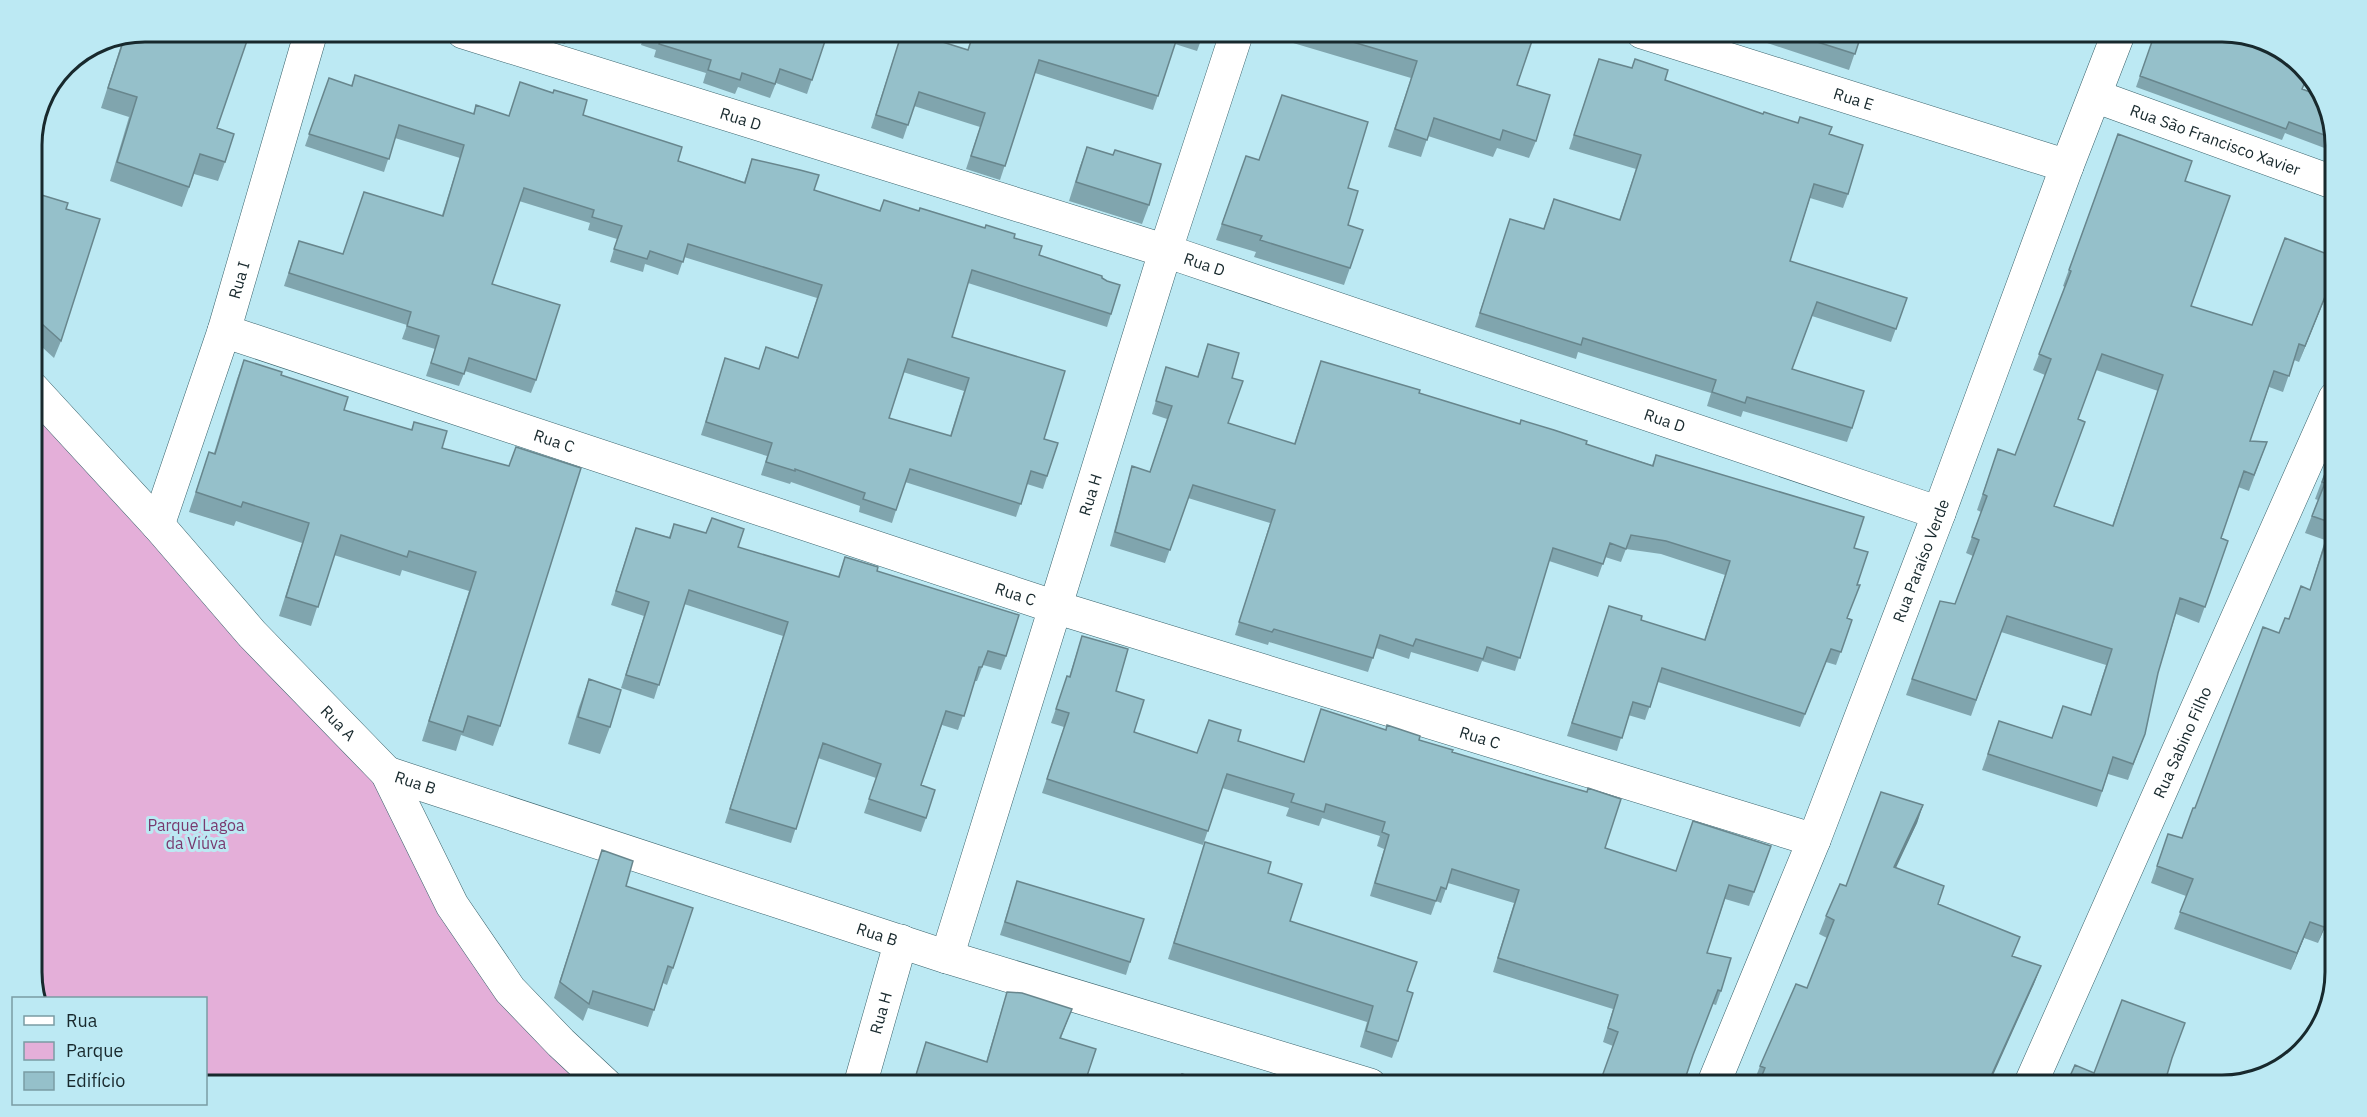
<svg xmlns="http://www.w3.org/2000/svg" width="2367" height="1117" viewBox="0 0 2367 1117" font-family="'IBM Plex Sans',sans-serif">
<rect width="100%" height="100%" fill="#bce9f3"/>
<path fill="#e4afd9" d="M32 388 387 773 452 905 606 1085H206V998H39L32 979Z"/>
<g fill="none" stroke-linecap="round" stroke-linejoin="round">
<g stroke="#39626b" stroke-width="34">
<g id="minor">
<path id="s1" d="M463 32 1166 251 1939 513"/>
<path id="s2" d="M1642 32 2067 166"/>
<path id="s3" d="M2095 96 2335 183"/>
<path id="s4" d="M224 331 1055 607 1814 840"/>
<path id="s5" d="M32 388 158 525 252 634 387 773 452 905 510 990 561 1043 606 1085"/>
<path id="s6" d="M158 525 224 331 311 32"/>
<path id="s7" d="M387 773 947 957 1370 1085"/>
<path id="s8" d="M947 957 1167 246 1237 32"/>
<path id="s9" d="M860 1085 901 941"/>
<path id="s10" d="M1713 1085 1814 840 1939 513 2067 166 2119 32"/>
<path id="s11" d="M2030 1085 2335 398"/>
</g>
</g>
<use href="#minor" stroke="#fff" stroke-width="33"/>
</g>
<path fill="#80a5ae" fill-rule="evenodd" d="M145 32 217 128 225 162 218 181 194 174 182 207 110 181 129 117 101 108 121 45 108 39Z
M526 32H570L565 44Z
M645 32H828L807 94 776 83 770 98 738 87 735 94 703 83 706 73 654 57 656 50 641 45Z
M902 32 968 50 974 32H1204L1197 51 1175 44 1153 110 1035 73 1000 180 966 169 980 127 914 106 903 139 871 128Z
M1286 32H1535L1517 85 1536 141 1529 158 1497 148 1493 157 1428 136 1421 157 1388 147 1411 78 1283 40Z
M1734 32H1862L1849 70Z
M2155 33 2303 90 2335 138V152L2285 133 2282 140 2136 87Z
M1599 59 1763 114 1798 123 1800 117 1829 134 1848 194 1843 208 1810 198 1790 261 1907 298 1891 342 1812 316 1792 369 1852 428 1847 442 1743 411 1741 417 1707 406 1711 393 1578 352 1576 359 1475 327 1510 219 1543 229 1554 199 1619 220 1636 169 1569 149Z
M355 75 473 114 476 105 509 116 583 115 678 161 744 182 752 159 814 190 880 211H919L1014 238 1039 255 1102 278 1111 314 1107 327 968 283 952 337 1044 439 1058 443 1043 489 1027 484 1016 517 905 482 892 523 859 512 860 506 791 482 790 484 761 475 767 456 701 435 721 371 725 358 759 369 766 347 798 357 817 298 684 257 678 275 645 264 643 272 610 262 617 239 588 230 590 223 519 201 492 284 536 380 531 393 465 371 459 386 426 376 435 349 402 339 407 325 284 286 299 241 343 254 442 215 460 158 395 138 384 172 305 146 329 78 351 86ZM903 372 964 391 950 436 889 418Z
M2118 134 2185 181 2191 306 2252 325 2335 273 2299 362 2294 360 2283 392 2269 387 2250 441 2267 442 2249 491 2238 487 2221 538 2228 541 2199 623 2176 614 2158 673 2145 734 2128 780 2108 774 2097 807 1982 770 1999 721 2052 738 2063 706 2090 715 2106 665 2001 632 1971 716 1906 695 1940 601 1955 604 1973 556 1966 553 1981 512 1977 510 1998 449 2015 455 2045 375 2033 370 2065 287 2063 286ZM2096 370 2158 391 2112 526 2054 506 2078 419Z
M1087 147 1149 205 1142 224 1069 201 1080 166Z
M1246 156 1348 188 1350 268 1344 285 1254 257 1256 252 1216 240Z
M32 202 66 209 61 341 54 358 32 338Z
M1208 344 1232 378 1228 423 1294 444 1321 361 1419 393 1586 444 1652 465 1656 455 1854 548 1857 585 1847 618 1852 620 1836 665 1826 662 1800 727 1658 682 1645 720 1628 715 1617 751 1567 736 1609 606 1641 620 1704 640 1725 575 1661 554 1626 549 1621 562 1605 557 1598 577 1549 561 1515 671 1482 661 1478 672 1411 652 1409 659 1376 648 1368 672 1269 642 1268 645 1235 635 1270 523 1188 498 1165 563 1110 546 1128 480 1132 466 1150 472 1167 419 1152 414 1166 367 1197 377Z
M244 360 281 375 344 410 411 430 414 422 442 448 509 466 516 447 500 726 493 746 461 735 456 751 422 741 469 591 402 570 400 576 334 555 311 626 279 616 302 543 236 521 234 526 189 512 209 452 214 453 237 379Z
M2335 446V904L2318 943 2304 938 2291 970 2174 929 2186 896 2151 883 2168 834 2182 838 2279 633 2310 590 2325 540 2305 533 2318 500 2315 499Z
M674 524 738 547 838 577 845 557 877 571 1006 656 1001 670 983 665 977 681H975L958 730 942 725 921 785 926 818 921 832 864 813 876 778 818 758 791 843 725 823 783 636 684 604 654 699 621 688 644 616 611 605 631 542 636 528 669 537Z
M1082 636 1116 691 1134 732 1197 753 1238 741 1304 762 1321 709 1385 730 1419 740 1452 752 1605 848 1676 871 1771 846 1749 906 1725 899 1707 953 1721 991 1716 1005 1713 1004 1613 1046 1603 1042 1613 1009 1493 972 1514 903 1448 883 1441 903 1436 901 1431 915 1370 896 1384 849 1377 846 1380 836 1322 818 1319 826 1286 816 1289 808 1222 788 1203 845 1042 793 1064 727 1051 723 1067 676 1069 677Z
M589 679 610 727 600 754 568 744 579 707Z
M1923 805 1917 823 1895 868 1938 904 2013 956 2034 984 1758 1085 1753 1084 1760 1066 1807 988 1827 938 1819 934 1826 916 1846 886Z
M1205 842 1268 873 1290 921 1407 991 1398 1041 1392 1058 1360 1047 1367 1022 1168 959Z
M602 850 626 886 673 968 667 985 663 983 648 1027 588 1008 583 1021 554 998Z
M1017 881 1130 962 1126 975 1000 935Z
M1007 992 1072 1009 1061 1038 1084 1085 912 1086 926 1042 986 1062 1002 1008Z"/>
<path fill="#68868d" d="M2335 272V273L2299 362 2305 346Z
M1923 805 1917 823 1888 885 1894 867Z
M2335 901V904L2318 943 2324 927Z
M2310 922 2304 938 2291 970 2297 953Z
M2041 966 2034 984 1990 1082 1989 1085H1987Z"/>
<path fill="#95c0ca" stroke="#68868d" stroke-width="1.5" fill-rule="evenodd" d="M145 32H250L217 128 234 134 225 162 200 154 189 187 117 162 137 97 108 88 125 36Z
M646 32H828L812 80 780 69 775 84 742 73 740 80 708 70 711 60 659 44 662 36Z
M902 32H911L968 50 974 32H1179L1158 96 1039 60 1005 166 971 156 985 113 919 92 908 125 876 115Z
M1184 32H1204L1202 37Z
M1319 32H1535L1517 85 1550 95 1536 141 1503 130 1500 140 1434 118 1427 140 1395 129 1417 61Z
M1786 32H1862L1855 54Z
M2161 32H2222L2266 40 2308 75 2302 89 2321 96 2335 139 2289 122 2286 129 2140 76 2155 33 2160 34Z
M1599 59 1632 68 1635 59 1668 70 1665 80 1763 114 1764 112 1798 123 1800 117 1832 127 1829 134 1863 145 1848 194 1814 184 1790 261 1907 298 1896 329 1817 302 1792 369 1864 391 1852 428 1747 397 1745 403 1712 392 1716 380 1583 338 1581 345 1480 313 1510 219 1544 229 1554 199 1620 220 1641 155 1574 135Z
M355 75 474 114 476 105 509 116 520 82 553 93 554 90 587 100 583 115 682 147 678 161 745 183 752 159 800 170 819 175 814 190 880 211 884 200 919 211 920 208 985 228 986 225 1015 234 1014 238 1042 246 1039 255 1102 276V278L1107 281 1120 285 1111 314 972 270 952 337 1065 371 1044 439 1058 443 1047 476 1031 471 1021 504 910 469 896 510 863 499 865 493 795 469V471L766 462 772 443 706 422 725 358 759 369 766 347 798 358 822 285 688 244 683 262 650 251 647 259 614 249 622 226 592 217 594 210 524 188 492 284 560 305 536 380 469 358 464 374 431 363 439 336 407 326 411 312 289 273 299 241 343 254 364 192 443 216 464 145 399 125 389 159 309 134 329 78 352 86ZM908 359 969 378 951 436 889 418Z
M1282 95 1368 122 1348 188 1358 191 1348 225 1363 230 1350 268 1260 240 1262 236 1222 224 1246 156 1259 160Z
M2118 134 2192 161 2185 181 2230 196 2191 306 2252 325 2285 238 2335 257V272L2305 346 2299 344 2289 376 2274 371 2250 441 2267 442 2254 475 2244 471 2221 538 2228 541 2205 607 2180 598 2158 673 2145 734 2133 764 2113 757 2102 791 1988 754 1999 721 2052 738 2063 706 2091 715 2112 649 2007 616 1976 700 1912 679 1940 601 1955 604 1979 540 1972 537 1987 496 1983 494 1998 449 2015 455 2051 359 2039 354 2071 271 2069 270ZM2102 354 2163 375 2113 526 2054 506 2085 422 2078 419Z
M1087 147 1113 155 1115 150 1161 164 1149 205 1076 182Z
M35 193 68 203 66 209 100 219 61 341 32 315V203Z
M1208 344 1239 353 1232 378 1243 381 1228 423 1295 444 1321 361 1420 390 1419 393 1520 424 1521 420 1554 430 1587 441 1586 444 1653 466 1656 455 1864 517 1854 548 1868 552 1857 585H1860L1847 618 1852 620 1841 652 1831 649 1805 714 1662 668 1650 707 1633 702 1622 738 1572 723 1609 606 1642 616 1641 620 1705 640 1730 561 1666 541 1631 535 1626 549 1610 543 1603 564 1553 548 1520 658 1487 647 1483 659 1416 639 1413 646 1380 635 1373 658 1274 629 1272 632 1239 622 1275 510 1193 485 1170 550 1115 532 1132 466 1150 472 1172 406 1156 401 1166 367 1198 377Z
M244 360 282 372 281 375 348 397 344 410 412 430 414 422 447 431 442 448 509 466 516 447 581 468 500 726 468 716 463 732 429 721 476 572 409 551 407 557 341 535 318 607 286 597 309 523 243 502 241 507 196 492 209 452 215 454Z
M2335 446V901L2324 927 2310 922 2297 953 2180 912 2193 879 2157 866 2168 834 2182 838 2193 808H2195L2263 627 2279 633 2285 618 2289 619 2301 586 2310 590 2332 523 2312 516 2325 483 2322 482Z
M712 518 744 529 738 547 839 577 845 557 878 567 877 571 1019 615 1006 656 988 651 982 667H979L964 716 946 711 921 785 935 790 926 818 869 799 881 764 823 743 796 829 730 809 788 622 689 590 659 685 626 675 649 602 616 591 636 528 670 538 674 524 706 533Z
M1082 636 1128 649 1116 691 1144 700 1134 732 1197 753 1209 720 1241 730 1238 741 1304 762 1321 709 1386 730 1387 725 1420 736 1419 740 1453 750 1452 752 1552 782 1587 792 1588 788 1621 799 1605 848 1676 871 1693 821 1771 846 1754 892 1729 885 1707 953 1731 958 1721 991 1718 990 1693 1055 1683 1085H1599L1618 1032 1608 1028 1618 995 1498 958 1519 890 1452 869 1446 889 1441 887 1436 901 1375 883 1389 835 1382 832 1385 822 1326 804 1324 812 1291 802 1294 794 1227 774 1208 831 1047 779 1069 713 1056 709 1067 676 1070 677Z
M589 679 621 690 610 727 578 717Z
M1881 792 1923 805 1894 867 1944 886 1938 904 2020 937 2012 956 2041 966 1987 1085H1758L1765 1068 1760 1066 1796 984 1807 988 1834 920 1826 916 1840 884 1846 886Z
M1205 842 1271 862 1268 873 1302 884 1290 921 1417 962 1407 991 1413 993 1398 1041 1366 1031 1373 1006 1174 943Z
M602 850 633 861 626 886 693 908 673 968 668 966 654 1010 593 991 589 1004 560 982Z
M1017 881 1144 919 1130 962 1005 922Z
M1007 992 1022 993 1072 1009 1060 1038 1096 1049 1084 1085 948 1086 916 1075 926 1042 987 1062Z
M2122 1000 2185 1023 2172 1058 2164 1085H2066L2075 1065 2094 1073Z
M1182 1074 1220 1085H1178Z"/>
<g text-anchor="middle" stroke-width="6" stroke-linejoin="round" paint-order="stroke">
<g font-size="16" fill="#18292d" stroke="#bce9f3">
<text dy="6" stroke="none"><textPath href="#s2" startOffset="222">Rua E</textPath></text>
<text dy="6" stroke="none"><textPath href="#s1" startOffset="291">Rua D</textPath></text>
<text dy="6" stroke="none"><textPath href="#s3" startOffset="128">Rua São Francisco Xavier</textPath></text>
<text dy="6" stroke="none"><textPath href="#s1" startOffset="777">Rua D</textPath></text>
<text dy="6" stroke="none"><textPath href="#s6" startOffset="258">Rua I</textPath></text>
<text dy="6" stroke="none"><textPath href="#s1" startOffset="1263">Rua D</textPath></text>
<text dy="6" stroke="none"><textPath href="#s4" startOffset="348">Rua C</textPath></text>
<text dy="6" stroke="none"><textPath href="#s8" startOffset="484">Rua H</textPath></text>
<text dy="6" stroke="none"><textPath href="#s10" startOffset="564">Rua Paraíso Verde</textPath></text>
<text dy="6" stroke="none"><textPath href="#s4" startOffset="834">Rua C</textPath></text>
<text dy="6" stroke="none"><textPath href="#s5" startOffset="454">Rua A</textPath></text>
<text dy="6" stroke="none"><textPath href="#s4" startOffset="1320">Rua C</textPath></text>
<text dy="6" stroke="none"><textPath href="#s11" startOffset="375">Rua Sabino Filho</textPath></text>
<text dy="6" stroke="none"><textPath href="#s7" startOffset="30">Rua B</textPath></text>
<text dy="6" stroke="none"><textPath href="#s7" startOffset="516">Rua B</textPath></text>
<text dy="6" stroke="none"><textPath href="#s9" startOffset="75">Rua H</textPath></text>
</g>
<g font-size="16" fill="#793a6f" stroke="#bce9f3">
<text x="196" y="831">Parque Lagoa<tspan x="196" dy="18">da Viúva</tspan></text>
</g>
</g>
<path d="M0 0H2367V1117H0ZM145 42H2222A103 103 0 0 1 2325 145V972A103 103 0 0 1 2222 1075H145A103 103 0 0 1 42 972V145A103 103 0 0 1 145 42Z" fill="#bce9f3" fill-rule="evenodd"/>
<path fill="none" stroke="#18292d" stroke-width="3" d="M145 42H2222A103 103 0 0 1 2325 145V972A103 103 0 0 1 2222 1075H145A103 103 0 0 1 42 972V145A103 103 0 0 1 145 42Z"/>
<rect x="12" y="997" width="195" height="108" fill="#bce9f3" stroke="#7a9ca4" stroke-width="1.5"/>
<rect x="24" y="1016" width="30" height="9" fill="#ffffff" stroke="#7a9ca4" stroke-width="1.5"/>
<text x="66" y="1027" font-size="18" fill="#18292d">Rua</text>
<rect x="24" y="1042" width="30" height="18" fill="#e4afd9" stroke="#7a9ca4" stroke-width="1.5"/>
<text x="66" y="1057" font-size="18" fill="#18292d">Parque</text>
<rect x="24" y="1072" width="30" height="18" fill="#95c0ca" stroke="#7a9ca4" stroke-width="1.5"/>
<text x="66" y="1087" font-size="18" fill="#18292d">Edifício</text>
</svg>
